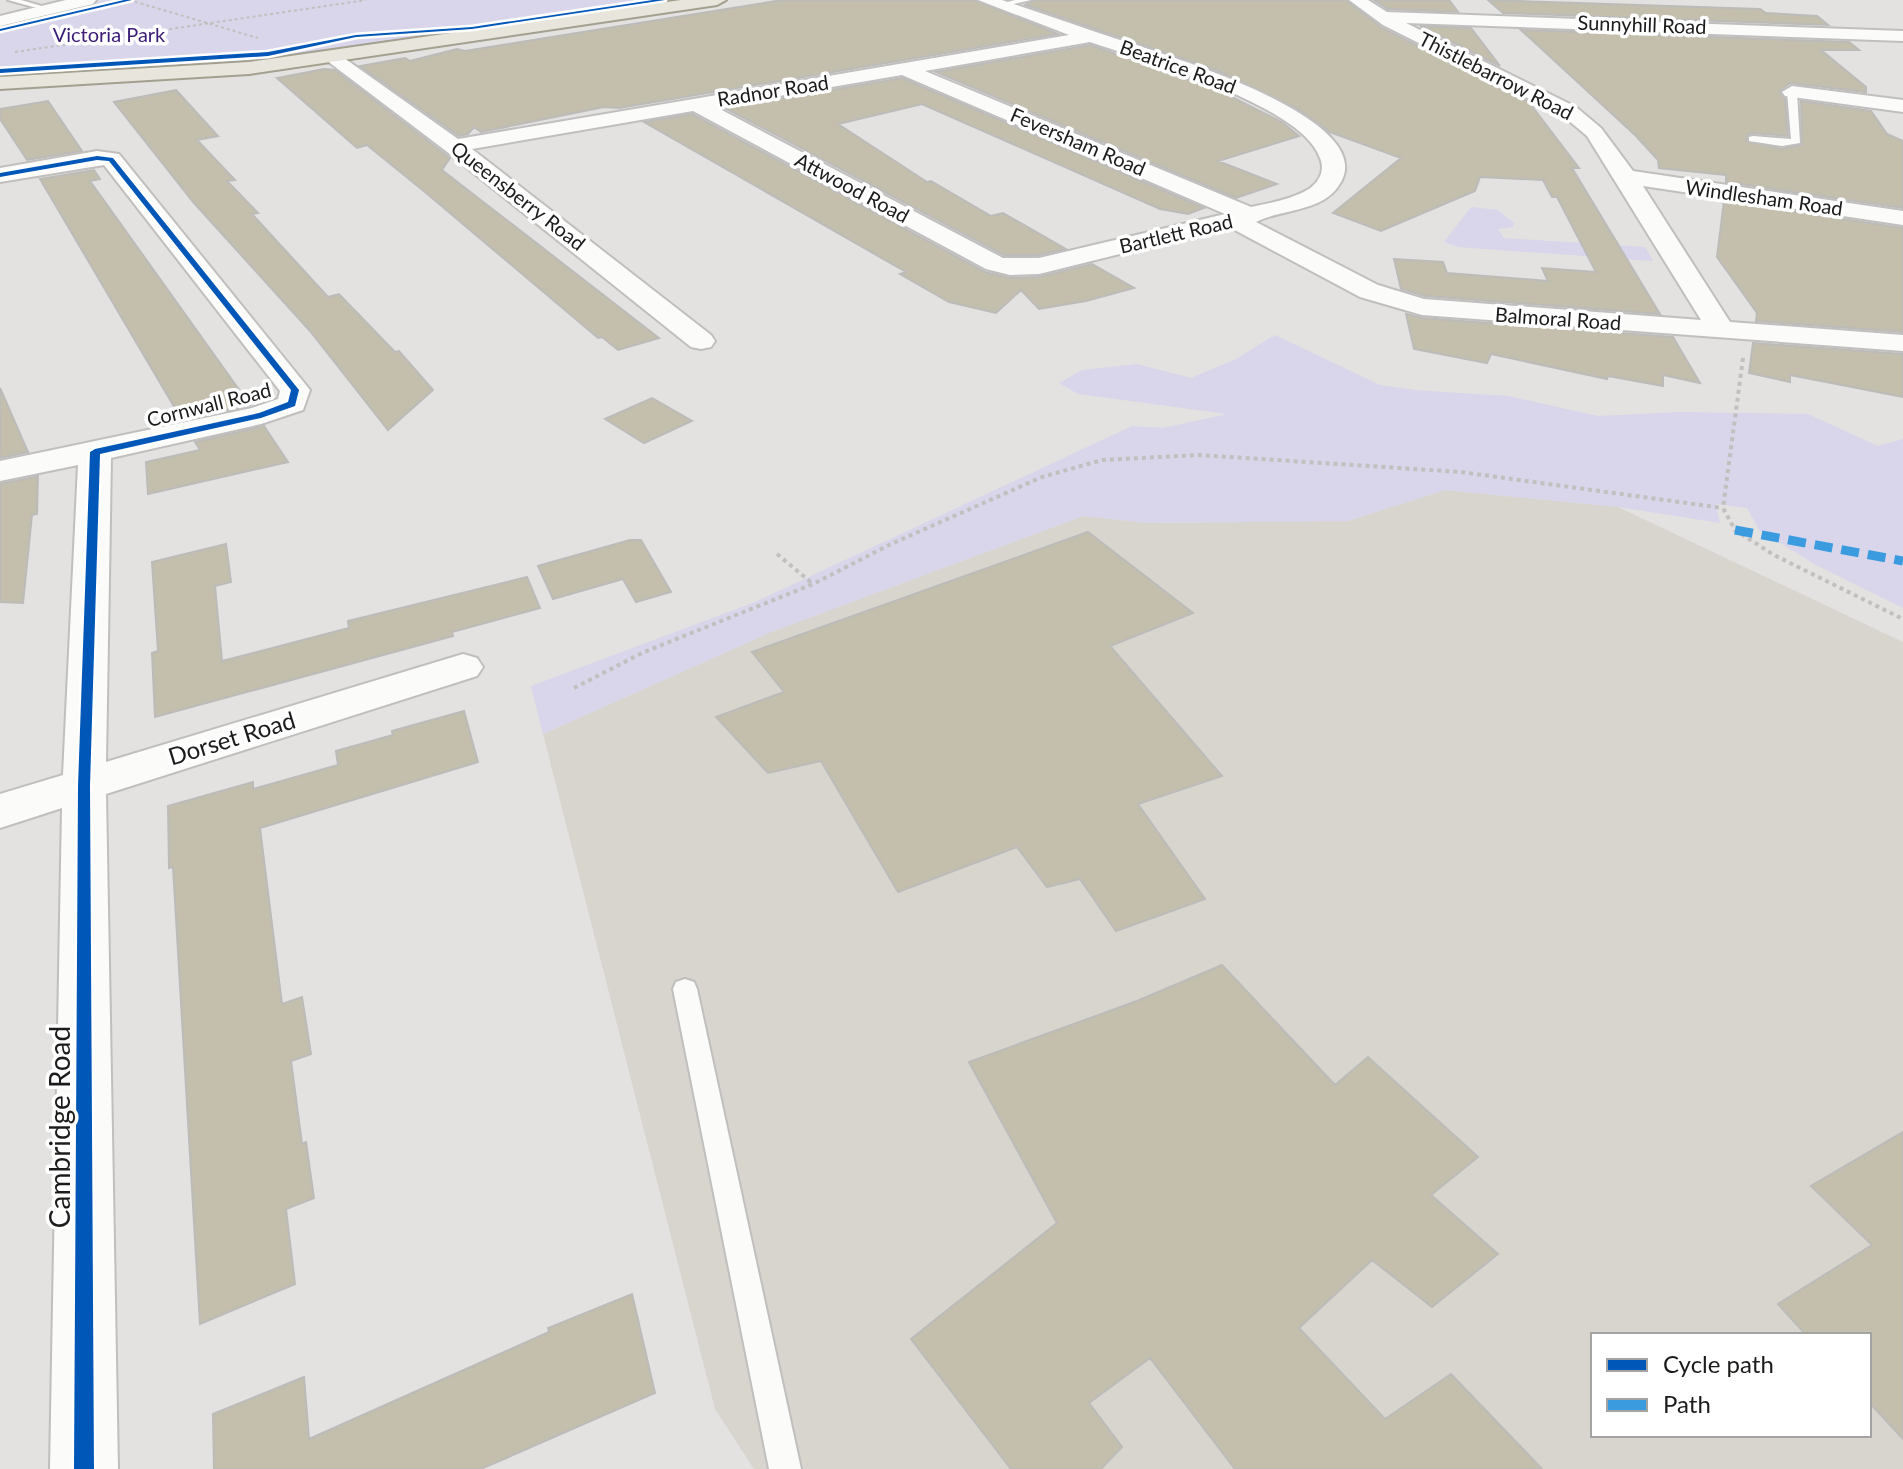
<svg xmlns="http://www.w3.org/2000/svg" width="1903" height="1469" viewBox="0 0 1903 1469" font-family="Lato,sans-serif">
<rect width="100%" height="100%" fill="#e3e2e0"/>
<path fill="#d7d5ce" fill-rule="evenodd" d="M1445 490 1618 507 1903 642V1469H754L715 1409 543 734 771 632 1083 516 1148 523 1348 521ZM1593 1335H1869V1435H1593Z"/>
<path fill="#d9d5eb" d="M104 0H683L272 59 206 66 0 76V26Z
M1471 207 1498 210 1514 223 1513 227 1498 229 1504 238 1645 247 1653 261 1458 247 1444 242Z
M1275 335 1380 385 1415 390 1508 396 1598 416 1681 412 1808 414 1878 446 1903 439V608L1816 565 1759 530 1747 508 1716 504 1720 523 1618 507 1445 490 1348 521 1148 523 1083 516 771 632 543 734 531 686 755 602 1132 426 1163 428 1227 414 1078 394 1059 383 1082 370 1137 364 1191 378 1236 359Z"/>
<path fill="#c3bfac" stroke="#bcbbba" stroke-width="2" d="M782 0H975L1058 34 619 108 604 107 481 132 474 127 468 134 459 136 360 66 405 58 410 61 457 49 465 51Z
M1034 0H1346L1382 28 1528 101 1579 168H1572L1660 314 1425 296 1401 289 1394 259 1443 262 1447 273 1548 281 1542 268 1596 272 1557 197H1552L1543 180 1480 177 1475 191 1381 231 1333 213 1401 158 1330 132 1298 109 1216 70 1025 5Z
M1374 0H1449L1458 12 1388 9Z
M1488 0 1760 9 1766 13 1817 16 1828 25 1503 13Z
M1420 26 1471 28 1500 66Z
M1521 30 1849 42 1859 50H1821L1866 87V92L1790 83 1779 91 1785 99 1788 136 1752 133 1747 135 1746 141 1782 149 1802 145 1801 101 1871 111 1887 134 1903 141V208L1726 182V175L1659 168 1658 160 1635 135Z
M1090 45 1216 89 1282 122 1299 136 1218 161 1277 184 1236 198 936 72Z
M324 69 335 70 450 158 442 170 659 338 618 350 602 337 598 338 425 192 367 145 357 148 277 78Z
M902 78 1204 208 1188 214 1160 209 922 104 838 124 927 182 931 181 991 216 1003 213 1066 249 1039 255H1004L725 108Z
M176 90 218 136 197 140 235 180 227 181 258 213 252 214 328 297 339 294 395 352 399 351 433 390 388 430 310 331 194 203 114 102Z
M48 101 82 151 27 160 0 119V109Z
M692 114 985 272 1010 278 1039 277 1092 264 1134 288 1086 301 1039 309 1021 290 996 313 949 302 900 274 906 272 644 122Z
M94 170 100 179 90 181 250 405 182 420 40 179Z
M1724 201 1903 228V332L1756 321 1757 313 1717 257Z
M1406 314 1422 318 1673 337 1700 383 1663 375V386L1608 376 1607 379 1491 354 1487 363 1414 349Z
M1753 343 1903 354V397L1790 375V382L1749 373Z
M0 388 28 452 0 458Z
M652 398 692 421 644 443 605 419Z
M264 426 288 462 148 494 146 462 200 450 195 442Z
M38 476 37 514 32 515 23 603 0 602V484Z
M1088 532 1193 613 1110 646 1222 776 1138 804 1205 899 1116 931 1080 879 1047 887 1017 847 898 892 821 761 768 773 716 717 784 692 752 652Z
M630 540H641L671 592 636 602 623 579 553 599 538 566Z
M226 544 231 582 215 586 222 661 349 628 348 621 527 577 540 608 452 632 453 636 155 717 152 653 158 651 152 562Z
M464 711 478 762 260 828 282 1004 302 997 311 1054 291 1061 302 1144 306 1142 314 1198 286 1209 295 1284 200 1324 173 867 169 868 168 806 253 782V789L338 765 336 751 393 735 392 731Z
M1222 965 1335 1085 1368 1057 1478 1157 1431 1195 1498 1254 1432 1307 1372 1260 1299 1328 1385 1419 1451 1374 1542 1469H1235L1150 1358 1089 1403 1122 1447 1101 1469H1011L911 1339 1057 1223 969 1062 1137 1001Z
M1903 1132V1439L1869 1402V1335H1806L1778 1304 1872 1245 1811 1186Z
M632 1294 655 1393 481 1469H214L213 1414 304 1377 309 1439 549 1332 548 1328Z"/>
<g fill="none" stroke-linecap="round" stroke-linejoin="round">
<g stroke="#c0bfbe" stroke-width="4">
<path id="service" d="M8 0H21L52 9 48 11Z
M1015 0H1031L1001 7 997 5Z
M1792 89 1797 92 1800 143 1782 146 1749 141V137L1753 136 1791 139 1787 92Z
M685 979 694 982 697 989 801 1469H769L673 989 676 982Z"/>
</g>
<g stroke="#c0bfbe" stroke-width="4">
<path id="minor" d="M978 0H1002C1040 13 1078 26 1117 39 1156 52 1378 116 1341 182 1324 213 1283 208 1256 222L1378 285 1424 299 1701 320 1587 136 1562 115 1383 25 1349 0H1368L1387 12 1903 31V41L1406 23 1576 107 1601 128 1633 171 1903 211V225L1643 186 1730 322 1903 335V351L1422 315 1360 297 1229 227 1039 274 1010 275 986 269 693 111 472 149 711 335 715 341 711 347 701 349 691 347 446 151 322 57 325 53H337L458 139 1069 35ZM1090 42C1142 60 1301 104 1320 158 1325 170 1320 181 1309 189 1292 199 1271 203 1251 207L925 71ZM902 75 1225 214 1039 258H1003L716 107Z
M1792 86 1903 100V112L1785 96 1782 92Z
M97 151 119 154 310 390 303 410 261 424 111 458 106 762 463 654 477 658 483 667 477 676 106 794 118 1469H50L62 808 0 828V794L63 775 78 465 0 481V461L252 408 278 399 280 391 104 165 0 182V168Z"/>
</g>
<g stroke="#c0bfbe" stroke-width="4">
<path id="tertiary" d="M66 0H96L93 4 0 26V16Z"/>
</g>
<g stroke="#a3a090" stroke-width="4">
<path id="primary" d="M681 0H726L717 5 249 74 0 89V77L249 62Z"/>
</g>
<path stroke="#c0c0be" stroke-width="2" stroke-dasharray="3 3" stroke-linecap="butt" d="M129 0 258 38
M15 52 366 0"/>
<path stroke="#c0c0be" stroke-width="4" stroke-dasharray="4 4" stroke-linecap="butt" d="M1743 358 1723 508 1735 530 1774 555 1903 619
M777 554 813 584
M574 688 642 653 813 584 891 544 1042 477 1102 460 1199 455 1461 472 1723 508"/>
<use href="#service" fill="#fbfbfa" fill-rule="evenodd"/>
<use href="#minor" fill="#fbfbfa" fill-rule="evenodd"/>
<use href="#tertiary" fill="#fbfbfa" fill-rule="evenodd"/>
<use href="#primary" fill="#e7e5dc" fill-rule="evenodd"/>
<path stroke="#3b9bdf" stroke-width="9" stroke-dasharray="18 9" stroke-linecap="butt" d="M1735 530 1903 561"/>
<g stroke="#fff" stroke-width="5">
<path id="cycleway" d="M124 0H132L0 31V29Z
M653 0H665L472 29 356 37 268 56 0 73V69L268 52 356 35 472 27Z
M97 156 113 158 299 390 295 406 261 418 100 454 90 786 94 1469H74L78 786 90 452 95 449 259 413 288 402 291 390 109 161 97 160 0 177V173Z"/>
</g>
<use href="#cycleway" fill="#0057b8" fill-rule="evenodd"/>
</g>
<g text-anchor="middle" stroke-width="7" stroke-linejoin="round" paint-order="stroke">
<g font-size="20" fill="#1b1b1a" stroke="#fff">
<text transform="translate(1642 25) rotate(2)" y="7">Sunnyhill Road</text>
<text transform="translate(1178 67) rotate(20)" y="7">Beatrice Road</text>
<text transform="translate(1496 76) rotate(27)" y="7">Thistlebarrow Road</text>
<text transform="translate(773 91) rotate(-9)" y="7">Radnor Road</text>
<text transform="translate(1078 142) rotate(23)" y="7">Feversham Road</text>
<text transform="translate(852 188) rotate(28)" y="7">Attwood Road</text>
<text transform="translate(518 196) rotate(38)" y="7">Queensberry Road</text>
<text transform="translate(1764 198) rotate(8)" y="7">Windlesham Road</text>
<text transform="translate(1176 234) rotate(-13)" y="7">Bartlett Road</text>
<text transform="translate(1558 319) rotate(4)" y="7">Balmoral Road</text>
<text transform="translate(209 405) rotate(-14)" y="7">Cornwall Road</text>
</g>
<g font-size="20" fill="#3b1c77" stroke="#fff">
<text x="109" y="42">Victoria Park</text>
</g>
<g font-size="24" fill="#1b1b1a" stroke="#fff">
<text transform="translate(232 739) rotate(-17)" y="8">Dorset Road</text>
</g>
<g font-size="28" fill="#1b1b1a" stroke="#fff">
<text transform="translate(60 1127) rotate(-90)" y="10">Cambridge Road</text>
</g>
</g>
<rect x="1591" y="1333" width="280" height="104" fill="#ffffff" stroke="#a4a4a3" stroke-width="2"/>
<rect x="1607" y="1359" width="40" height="12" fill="#0057b8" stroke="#a4a4a3" stroke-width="2"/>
<text x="1663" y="1373" font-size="24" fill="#1b1b1a">Cycle path</text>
<rect x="1607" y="1399" width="40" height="12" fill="#3b9bdf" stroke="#a4a4a3" stroke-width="2"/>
<text x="1663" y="1413" font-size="24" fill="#1b1b1a">Path</text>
</svg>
